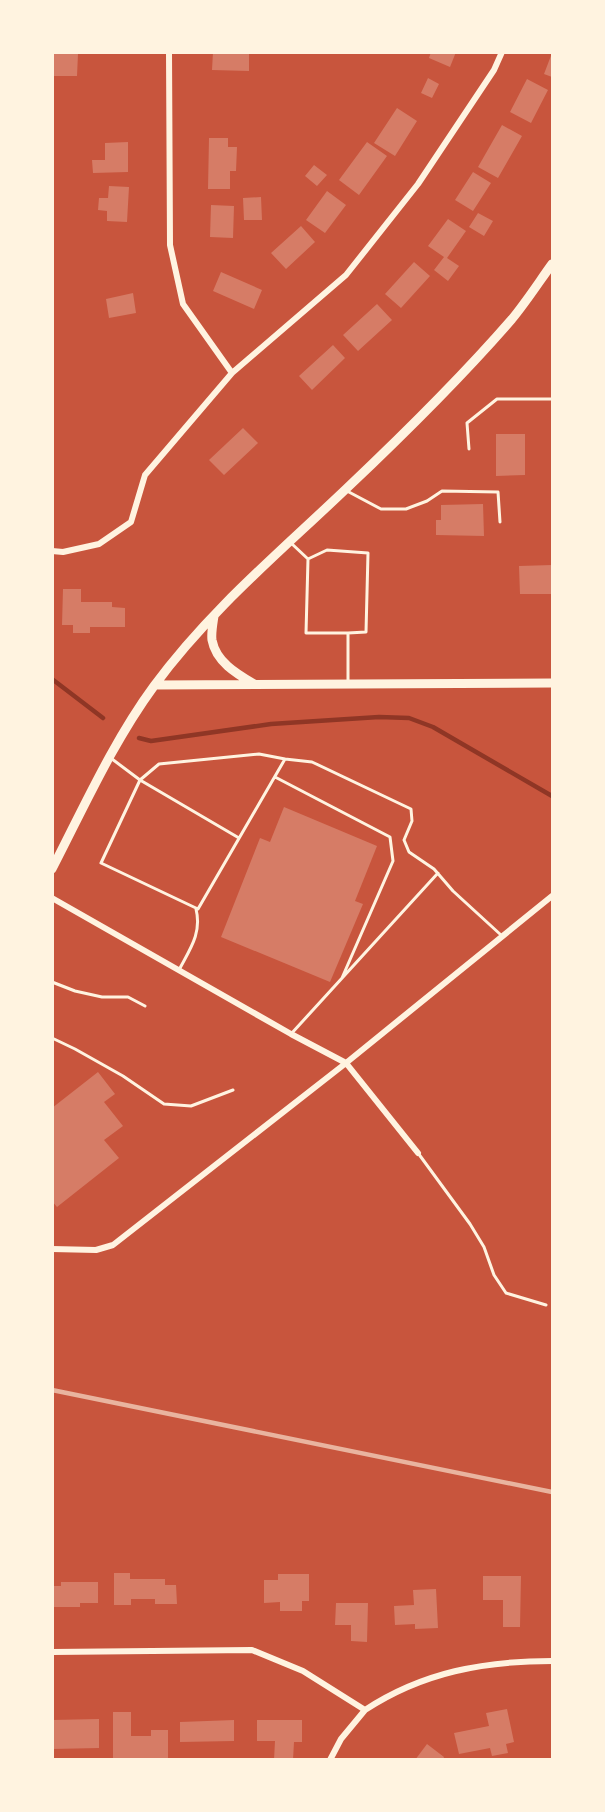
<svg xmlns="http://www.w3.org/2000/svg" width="605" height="1812" viewBox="0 0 605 1812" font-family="Raleway,sans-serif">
<rect width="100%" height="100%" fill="#c8553d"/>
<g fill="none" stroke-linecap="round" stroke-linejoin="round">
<path stroke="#8f3625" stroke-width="4.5" d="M52 679 103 718
M139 738 151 741 271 724 379 717 409 718 433 727 552 796"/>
</g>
<path fill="#d67c66" d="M213 52H249V71L212 70Z
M431 52H456L450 67 429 58Z
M552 53V77L544 74Z
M52 54H78L77 76H52Z
M428 78 439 84 432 98 421 93Z
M527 79 548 90 531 123 510 112Z
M397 108 417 121 395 156 374 143Z
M502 125 522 136 498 178 478 167Z
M209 138H228V147H237L236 171H230V189H208Z
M128 142V172L93 173 92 160H105V143Z
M367 142 387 156 359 195 339 180Z
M314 165 327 175 317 186 305 176Z
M473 172 491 183 473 211 455 200Z
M109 186 129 187 127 222 107 221V211L98 210 99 198H108Z
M327 191 346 205 325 233 306 220Z
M261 197 262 220H244L243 198Z
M211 205 234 206 233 238 210 237Z
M478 213 493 221 484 236 469 227Z
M448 219 466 231 447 258 459 266 448 281 434 270 444 257 428 246Z
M301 226 315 242 286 269 271 253Z
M414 262 430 276 401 308 385 294Z
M221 272 262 290 254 309 213 291Z
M133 293 136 313 109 318 106 299Z
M377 304 392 320 358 351 343 335Z
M333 345 345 358 312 390 299 376Z
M243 428 258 443 224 475 209 460Z
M496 434H525V475L496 476Z
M483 504 484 536 436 535V520H441V505Z
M552 565V594H520L519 566Z
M63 589H81V602H112V607L125 608V627H90V633H73V625H62Z
M284 807 377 846 355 901 363 904 330 982 221 937 260 838 270 842Z
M98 1072 115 1094 104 1102 123 1126 104 1140 119 1158 57 1207 52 1201V1108Z
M114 1573H130V1579H165V1585H176L177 1604H155V1599H131V1605H114Z
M278 1574H309V1601H302V1611H280V1602L264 1603V1580H278Z
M483 1576H521L520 1627H503V1600H483Z
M61 1582H98V1603H80V1607H52V1586H61Z
M436 1589 438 1628 415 1629V1624L395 1625 394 1606 414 1605 413 1590Z
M336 1603H368L367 1642 351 1641V1625H335Z
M507 1709 514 1742 506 1744 508 1753 492 1756 490 1748 459 1754 454 1733 489 1726 486 1713Z
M113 1712H131V1736H151V1730H168V1760H113Z
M99 1719V1748L52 1749V1720Z
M234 1720V1741L180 1742V1722Z
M257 1720H302V1742H294L293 1760H274L275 1741H257Z
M427 1744 444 1757 443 1760H415Z"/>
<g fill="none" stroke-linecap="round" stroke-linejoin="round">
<path stroke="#fff3e0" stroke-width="3" d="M469 449 467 423 497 399H552
M347 491 381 509H406L427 501 442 491 498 492 500 522
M291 543 308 559 306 633H348V683
M308 559 327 550 368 553 366 632 348 633
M112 759 140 780 101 863 198 909C227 859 256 809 285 759L259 754 159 764 140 780 239 838
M285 759 312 762 411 809 412 821 404 840 409 852 434 869 453 891 501 935
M275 777 390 837 393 861 342 978
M179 970C190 949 202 933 196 909
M52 982 75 991 102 997H128L145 1006
M291 1034 438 873
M52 1038 75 1049 123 1076 164 1104 191 1106 233 1090
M418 1153 470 1224 484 1247 494 1275 506 1293 546 1305"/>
<path stroke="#fff3e0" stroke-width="6" d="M169 52 170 245 183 304 232 373
M52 551 63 552 99 544 131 522 145 475 232 373 346 275 418 184 494 70 502 52
M52 898 291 1034 346 1063 418 1153
M52 1249 96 1250 113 1245 346 1063 552 896
M52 1652 252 1650 303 1671 365 1710C423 1672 484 1661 552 1661
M330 1760 341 1739 365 1710"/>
<path stroke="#fff3e0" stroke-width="9" d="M214 616C213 623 211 633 212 640 216 662 237 674 254 684
M155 685 552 683
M52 869C84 807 113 742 154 686 209 611 280 552 347 488 404 434 460 379 512 319 526 302 539 282 552 264"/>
<path stroke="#e9b49f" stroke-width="4.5" d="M52 1390 552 1492"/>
</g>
<rect width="605" height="1812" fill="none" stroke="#fff3e0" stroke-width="108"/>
</svg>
